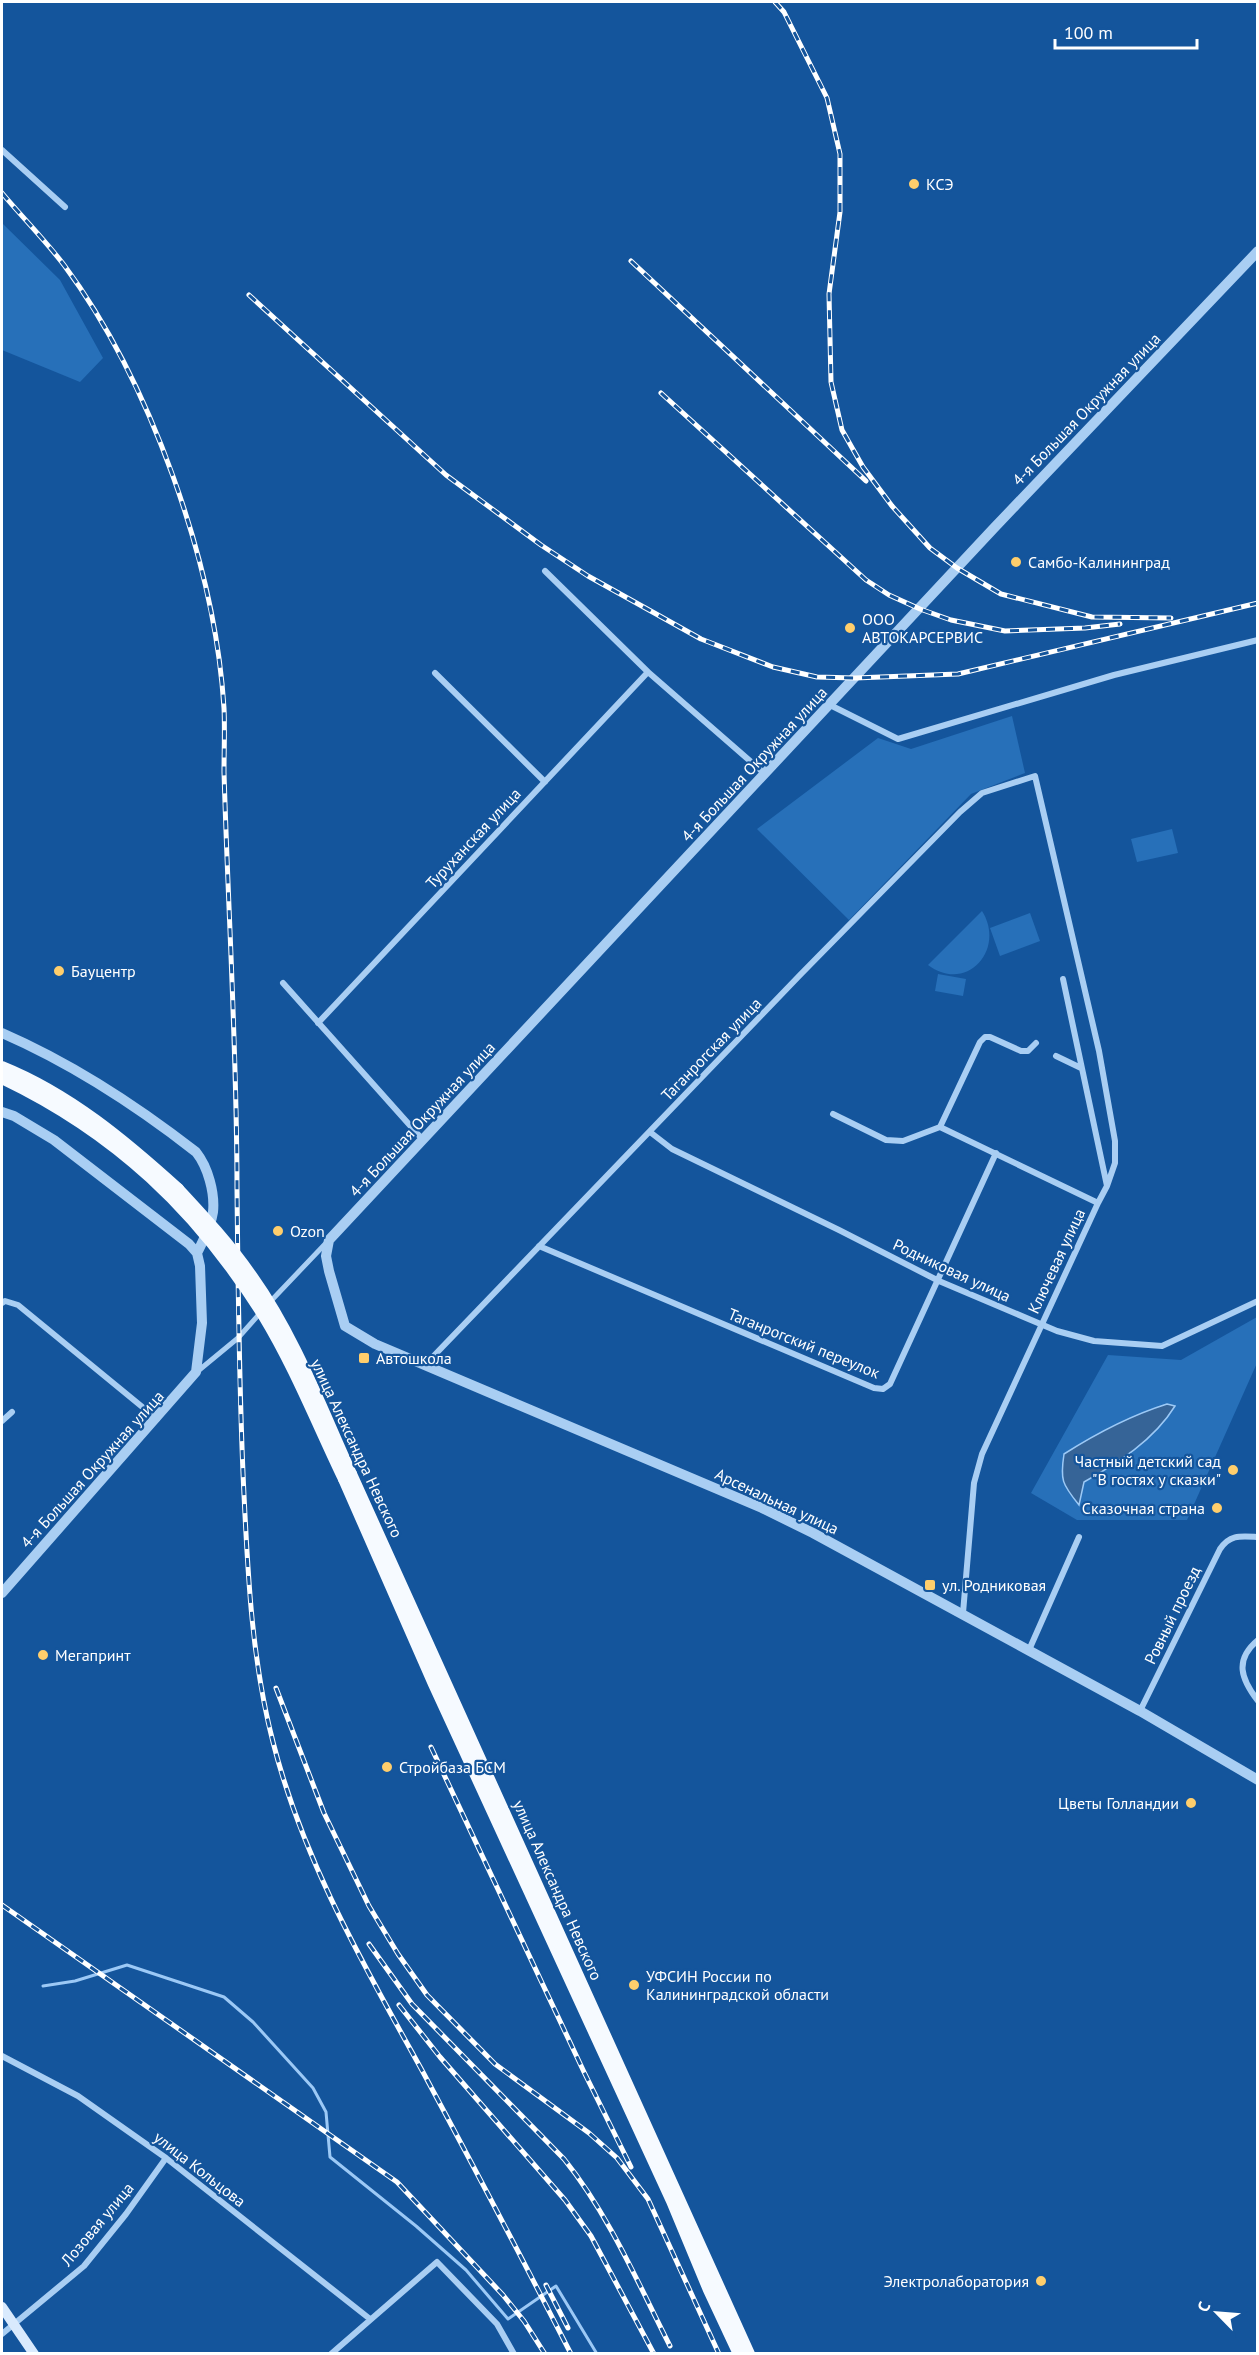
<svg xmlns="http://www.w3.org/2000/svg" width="1259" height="2355" viewBox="0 0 1259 2355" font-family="'PT Sans',sans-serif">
<rect width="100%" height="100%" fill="#14559c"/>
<path fill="#2770b9" d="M2 223 60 280 103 358 80 382 2 350Z
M1012 716 1025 773 971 794 849 920 757 829 878 738 911 749Z
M1172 829 1178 853 1137 862 1131 839Z
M982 911C1006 949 967 994 928 965Z
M1030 913 1040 941 1000 956 990 928Z
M938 974 966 979 963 996 935 991Z
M1257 1317V1363L1187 1520H1077L1031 1493 1108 1355 1181 1360Z"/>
<path fill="#366497" stroke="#9cc9f6" stroke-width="1.5" d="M1167 1404 1175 1406C1154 1440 1118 1463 1084 1482L1079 1505C1062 1484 1060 1480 1064 1454 1097 1433 1129 1416 1167 1404Z"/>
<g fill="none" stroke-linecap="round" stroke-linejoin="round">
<path stroke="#9cc9f6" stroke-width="3" d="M43 1986 75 1981 127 1965 224 1997 253 2022 313 2088 326 2112 330 2157 416 2226 466 2270 508 2319 556 2286 597 2354"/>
<path stroke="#a9cef3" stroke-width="5" d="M269 1303 327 1242
M198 1371 238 1338 261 1312"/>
<path stroke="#a9cef3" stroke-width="6" d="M2 150 65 207
M545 571 648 672
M435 673 545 782
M830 705 898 739 1114 675 1258 640
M1063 979 1107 1186 1098 1203
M283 983 423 1140
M318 1023 648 672 765 774
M1056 1056 1081 1068
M833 1114 886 1140 903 1141 940 1127
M650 1132 672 1149 839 1230 939 1281 1057 1331 1094 1341 1162 1346 1258 1301
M539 1246 874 1388 883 1389 890 1384 996 1153
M2 1303 5 1301 18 1305 157 1419
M425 1365 800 975 960 812 982 793 1035 776 1099 1051 1115 1141V1163L1107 1186
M2 1421 12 1412
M963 1613 974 1483 982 1454 1098 1203 940 1127 980 1042 985 1037H990L1021 1051H1028L1036 1043
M1258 1640C1234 1660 1241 1679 1258 1701
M1029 1650 1079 1537
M1140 1711 1220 1549C1230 1534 1241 1536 1258 1537
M2 2056 78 2096 166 2158 370 2319
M2 2334 84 2266 126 2214 166 2158
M331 2354 437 2262 497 2324 514 2354"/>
<path stroke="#a9cef3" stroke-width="10" d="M1258 251 994 528 329 1240 326 1256 329 1271 345 1326 375 1344 762 1508 813 1533 1140 1711 1258 1780
M2 1033C71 1063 137 1106 196 1152 208 1167 215 1193 213 1212 211 1227 203 1241 197 1253
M2 1112 14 1116 54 1140 189 1244 197 1253 200 1266 202 1323 196 1372 2 1593"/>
<path stroke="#d9eafd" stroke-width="10" d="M2 2307 34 2354"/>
<path stroke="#f6faff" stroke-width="12" d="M2 1067C69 1094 125 1141 178 1189
M351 1474 749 2354
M344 1479 434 1684 672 2201 709 2290 739 2354"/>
<g stroke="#fff" stroke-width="5">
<path id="rail" d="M775 2 784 12 827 98 840 154V212L829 294 831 382 842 430 863 467 892 506 930 548 957 568 1001 594 1092 617 1171 618
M2 193C22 217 45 240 64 265 150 381 215 564 224 708 225 729 224 751 224 772 228 910 237 1049 237 1188 238 1290 239 1393 244 1495 248 1578 252 1661 273 1742 303 1861 365 1967 424 2074 474 2167 523 2260 571 2354
M631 261 866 481
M249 295 446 475 541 545 588 576 701 639 773 667 817 677 855 678 958 674 1258 603
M661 393 866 580 889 595 920 609 951 620 1005 631 1085 628 1120 624
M276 1688 324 1813 369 1906 398 1954 427 1995 495 2064 589 2133 617 2158 648 2199 719 2354
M431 1747 584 2072 631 2167
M2 1905 397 2182 503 2295 524 2321 545 2354
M369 1944 412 2004 564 2159C609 2215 638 2283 670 2346
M399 2005 440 2057 565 2200 591 2236 654 2354
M546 2285 568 2328"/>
</g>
<use href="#rail" stroke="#14559c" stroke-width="3" stroke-dasharray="9" stroke-linecap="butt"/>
<path stroke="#f6faff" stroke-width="12" d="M2 1078C115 1132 197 1209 264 1316 295 1367 318 1425 344 1479
M178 1189C204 1217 230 1245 252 1277 294 1336 321 1408 351 1474"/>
</g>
<g fill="#ffce6c" stroke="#14559c" stroke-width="2">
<circle cx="914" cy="184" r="6"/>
<circle cx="1016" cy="562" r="6"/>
<circle cx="850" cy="628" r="6"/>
<circle cx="59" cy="971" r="6"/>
<circle cx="278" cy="1231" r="6"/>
<rect x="358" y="1352" width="12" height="12" rx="3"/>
<circle cx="1233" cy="1470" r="6"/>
<circle cx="1217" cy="1508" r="6"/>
<rect x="924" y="1579" width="12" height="12" rx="3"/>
<circle cx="43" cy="1655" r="6"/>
<circle cx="387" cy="1767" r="6"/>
<circle cx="1191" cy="1803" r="6"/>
<circle cx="634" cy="1985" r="6"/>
<circle cx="1041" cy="2281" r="6"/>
</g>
<g text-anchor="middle" stroke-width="4.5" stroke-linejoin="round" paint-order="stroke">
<g font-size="16" fill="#fff" stroke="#14559c" text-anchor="start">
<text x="926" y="190">КСЭ</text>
<text x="1028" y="568">Самбо-Калининград</text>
<text x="862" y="625">ООО<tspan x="862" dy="18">АВТОКАРСЕРВИС</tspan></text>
<text x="71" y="977">Бауцентр</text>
<text x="290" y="1237">Ozon</text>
<text x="376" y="1364">Автошкола</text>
<text x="1221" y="1467" text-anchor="end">Частный детский сад<tspan x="1221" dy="18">"В гостях у сказки"</tspan></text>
<text x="1205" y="1514" text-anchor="end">Сказочная страна</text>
<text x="942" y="1591">ул. Родниковая</text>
<text x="55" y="1661">Мегапринт</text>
<text x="399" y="1773">Стройбаза БСМ</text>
<text x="1179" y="1809" text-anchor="end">Цветы Голландии</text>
<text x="646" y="1982">УФСИН России по<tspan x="646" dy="18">Калининградской области</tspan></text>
<text x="1029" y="2287" text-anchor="end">Электролаборатория</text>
</g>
<g font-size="16" fill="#fff" stroke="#14559c">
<text transform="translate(1086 409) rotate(-46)" y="6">4-я Большая Окружная улица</text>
<text transform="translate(754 764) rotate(-47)" y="6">4-я Большая Окружная улица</text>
<text transform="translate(473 838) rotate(-47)" y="6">Туруханская улица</text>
<text transform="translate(711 1049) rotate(-46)" y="6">Таганрогская улица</text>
<text transform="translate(422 1119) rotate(-47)" y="6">4-я Большая Окружная улица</text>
<text transform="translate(1056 1261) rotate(-65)" y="6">Ключевая улица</text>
<text transform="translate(952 1270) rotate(25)" y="6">Родниковая улица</text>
<text transform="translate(804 1343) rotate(22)" y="6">Таганрогский переулок</text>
<text transform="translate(357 1448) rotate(65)" y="6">улица Александра Невского</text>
<text transform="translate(92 1469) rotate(-48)" y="6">4-я Большая Окружная улица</text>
<text transform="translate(777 1501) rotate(25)" y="6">Арсенальная улица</text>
<text transform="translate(1172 1615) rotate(-64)" y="6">Ровный проезд</text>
<text transform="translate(558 1890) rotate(66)" y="6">улица Александра Невского</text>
<text transform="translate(200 2169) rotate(38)" y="6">улица Кольцова</text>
<text transform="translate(97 2224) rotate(-50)" y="6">Лозовая улица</text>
</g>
</g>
<rect width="1259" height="2355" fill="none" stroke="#ffffff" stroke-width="6"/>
<g transform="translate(1217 2313) rotate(295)" stroke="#14559c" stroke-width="4.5" paint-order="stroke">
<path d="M0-4.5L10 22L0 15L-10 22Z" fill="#ffffff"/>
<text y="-9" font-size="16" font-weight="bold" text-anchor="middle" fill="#ffffff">С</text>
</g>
<path d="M1055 39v9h142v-9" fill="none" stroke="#ffffff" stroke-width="3"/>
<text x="1064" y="39" font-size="18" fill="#ffffff" stroke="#14559c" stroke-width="4.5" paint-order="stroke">100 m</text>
</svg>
